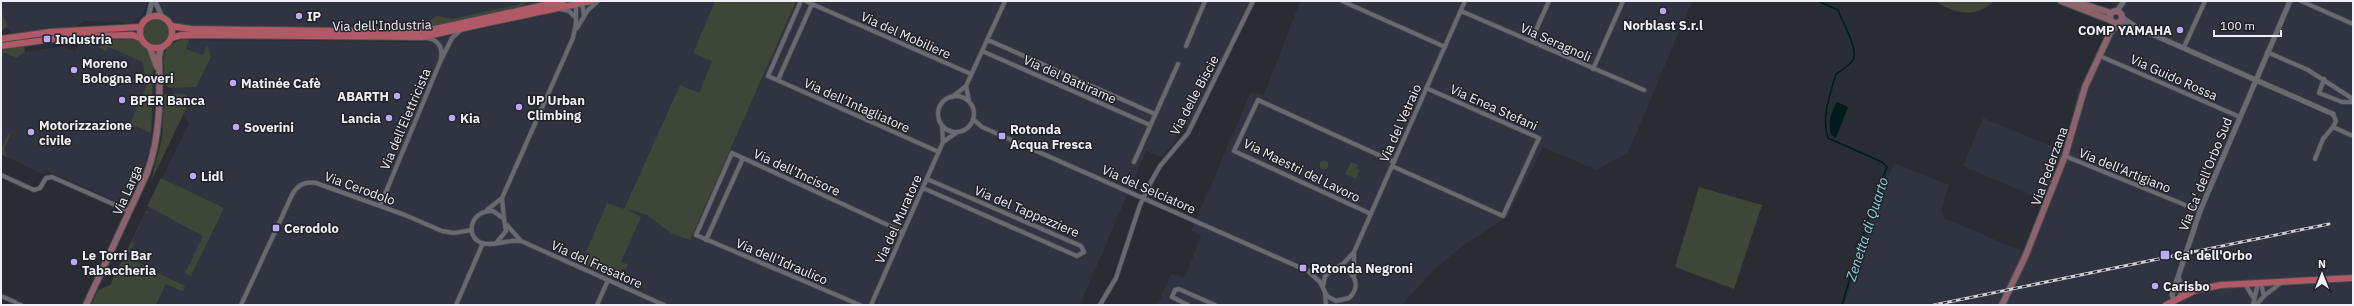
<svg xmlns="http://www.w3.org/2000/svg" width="2354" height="306" viewBox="0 0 2354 306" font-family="'IBM Plex Sans',sans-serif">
<rect width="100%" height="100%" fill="#2a2c33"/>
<path fill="#303340" d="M1 1H146V5L143 14 133 23 85 21 75 27 12 33 7 28 1 31Z
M158 1H549L437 25 412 29 185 26 175 24 162 13Z
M611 1H1254L1189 129 1186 127 1162 157 1146 151 1080 305H156L167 281 124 256 189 124 166 78 180 40 421 42Z
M1300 1H1692L1628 153 1596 170 1543 147 1507 217 1465 244 1433 271 1402 305H1154L1160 299 1170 276 1172 274 1185 277 1201 236 1191 231 1251 92 1264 95Z
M2114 1H2353V305H1844L1873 211 1894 163 1949 185 1941 209 1944 218 2024 252 2045 201 1963 166 1983 118 2064 151 2078 89 2088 75 2115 13 2112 5Z
M99 39 137 40 148 51 154 73 152 132 149 152 136 187 125 205 47 171 42 174 1 154V50L25 52 66 46 65 48 75 52 80 40Z"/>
<path fill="#3d4637" d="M520 1H530L519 8C483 15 419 36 386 26L388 23H427L437 16 452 19 520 4Z
M715 1H796L690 240 671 233 647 215 626 209 641 217 621 262 627 264V267L610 276 581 263 607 203 624 209 680 85 699 93 712 61 693 53Z
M1935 1H1994C1975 19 1955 14 1935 1Z
M1 11 8 26 1 31Z
M143 32a13 13 0 1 1 26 0a13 13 0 1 1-26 0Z
M131 39 137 40 148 51 153 65 151 133 130 124 149 80 145 78 143 62 109 47 106 51 99 48 102 40Z
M183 39 189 40 186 49 203 55 207 45 211 57 196 87 169 88 165 85C165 63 156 47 183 39Z
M24 46 25 52 16 58 5 53 1 58V50Z
M166 94H186L190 101 151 181 162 138 164 96Z
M9 133 11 134 4 149 7 157 1 154V148Z
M1319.5 165a4.5 4.5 0 1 1 9 0a4.5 4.5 0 1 1-9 0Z
M1351 162 1358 165 1357 169 1360 170 1356 179 1345 174Z
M161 178 224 208 191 276 185 273 203 236 147 206Z
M1699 187 1762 205 1734 289 1675 267Z
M146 211 149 212 145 214 132 242 135 243 130 253 127 251Z
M124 256 185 286 183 292 166 284 156 305H91L98 290 110 285Z"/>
<path fill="#001b1d" d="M1837 102 1848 107 1836 138 1831 135C1828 122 1830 114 1837 102Z"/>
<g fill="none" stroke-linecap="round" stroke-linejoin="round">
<path stroke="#001b1d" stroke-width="1.5" d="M1818 1 1838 10C1842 21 1859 50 1853 60 1850 66 1841 70 1836 74 1830 95 1821 117 1828 138L1882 162 1887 167 1870 213 1842 305"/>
<g stroke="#48494f" stroke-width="5.5">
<path id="minor" d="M801 1 768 76 939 152
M806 1 812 4
M1342 1 1445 47
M2301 1 2353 24
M580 2 583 8 584 16
M560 9 569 11 575 17
M1461 11 1644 90
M577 28 588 10 598 1
M426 38C437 39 443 46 441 58
M988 40 1155 114
M1531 41 1549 1
M1186 46 1205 1
M2184 47 2205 1
M982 51 1150 125
M2267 52 2308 70 2353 99
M2100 56 2240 117
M1593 69 1623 1
M2324 79 2319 93 2342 102H2353
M778 80 812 4 971 74
M966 86 969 101
M938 114a18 18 0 1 1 36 0a18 18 0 1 1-36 0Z
M952 97 966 86 1005 1
M2333 114 2336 121 2333 127 2353 136
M973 119 982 127 1308 271 1329 272
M943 142 956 133
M2065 156 2200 211
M743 158 732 153 696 235 860 305
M2315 159 2323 139 2333 127
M1134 162 1178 64
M1392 166 1503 216 1539 138 1426 88
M1 175 34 190 40 188 46 178 52 177 129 211
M923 188 1077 256 1084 252 1081 246 927 179
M502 198 573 38 576 23V1
M380 206 440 62 452 38 461 30
M487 210 502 198 504 219
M1371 214 1234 151 1258 100 1394 162
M507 225 521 241 664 305
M706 240 743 158 903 232
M497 242 506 231 504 219 493 211C472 209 463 236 482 243 494 247 507 239 520 241
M1354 253V276
M1335 268 1343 264 1354 252 1465 1
M1308 271 1320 282 1327 296 1336 301 1349 298C1363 285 1353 267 1335 268L1325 276 1323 286
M2261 283 2264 296
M2245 284 2253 297
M1325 293 1326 305
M1 296 15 302
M18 304 21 305
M241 305 292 195C297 185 305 181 316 183L405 215 442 231 454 233 472 230
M456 305 483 243
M597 305 608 280
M871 305 943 142 942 125
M1100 305 1116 278 1140 205 1151 182 1160 166 1188 133 1253 1
M1188 305 1172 297 1175 290 1179 289 1215 305
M2253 305 2258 283
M2256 305 2264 296 2282 282"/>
</g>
<g stroke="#48494f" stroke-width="6">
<path id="tertiary" d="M155 1 162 17
M2117 11 2124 1
M148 18 152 1
M2123 18 2138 28 2333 114
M2119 23 2133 26
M2179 279 2181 297
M2174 300 2172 295 2200 211 2290 1"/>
</g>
<g stroke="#48494f" stroke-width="8">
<path id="secondary" d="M2061 1 2110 20
M2073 1 2111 13
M2110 17a6 6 0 1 1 12 0a6 6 0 1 1-12 0Z
M150 48 157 67
M86 305 147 173C161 136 160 96 159 56L161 48
M2002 305 2025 257 2065 156 2085 87 2110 33 2117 24"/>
</g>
<g stroke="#48494f" stroke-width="8">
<path id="primary" d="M140 32a16 16 0 1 1 32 0a16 16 0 1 1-32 0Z
M171 26 191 29 410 32 435 29 563 1
M171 38 182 35 422 37 591 1
M1 39 50 32 140 27
M1 46 75 36 132 35 140 38
M2166 305 2196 290 2221 285 2353 278"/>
</g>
<use href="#minor" stroke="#686a72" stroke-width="4"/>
<use href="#tertiary" stroke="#686a72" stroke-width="5"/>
<use href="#secondary" stroke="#8c626c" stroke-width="6"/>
<use href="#primary" stroke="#af5a66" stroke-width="6"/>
<g stroke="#cecfd4" stroke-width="3">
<path id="rail" d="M1934 305 2329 224"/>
</g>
<use href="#rail" stroke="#212229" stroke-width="1.5" stroke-dasharray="4.5" stroke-linecap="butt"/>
</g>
<g fill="#baaaf6" stroke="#212229" stroke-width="1.5">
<circle cx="1663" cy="11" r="4"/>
<circle cx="299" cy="16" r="4"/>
<circle cx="2180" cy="30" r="4"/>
<rect x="43" y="35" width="8" height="8" rx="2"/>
<circle cx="74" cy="70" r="4"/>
<circle cx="233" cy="83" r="4"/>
<circle cx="397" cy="96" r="4"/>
<circle cx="122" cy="100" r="4"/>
<circle cx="519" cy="107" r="4"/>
<circle cx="389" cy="118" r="4"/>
<circle cx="452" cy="118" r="4"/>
<circle cx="236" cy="127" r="4"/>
<circle cx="31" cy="132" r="4"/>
<rect x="998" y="132" width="8" height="8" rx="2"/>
<circle cx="193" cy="176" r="4"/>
<rect x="272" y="224" width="8" height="8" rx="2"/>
<rect x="2160" y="250" width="10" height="10" rx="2"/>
<circle cx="74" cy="262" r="4"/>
<rect x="1299" y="264" width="8" height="8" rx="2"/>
<circle cx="2155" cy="286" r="4"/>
</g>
<g text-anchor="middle" stroke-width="3" stroke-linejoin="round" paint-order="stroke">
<g font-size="13" font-weight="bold" fill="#eff0f5" stroke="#212229" text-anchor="start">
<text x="307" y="21">IP</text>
<text x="1663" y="30" text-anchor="middle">Norblast S.r.l</text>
<text x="2172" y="35" text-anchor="end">COMP YAMAHA</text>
<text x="55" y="44">Industria</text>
<text x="82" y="68">Moreno<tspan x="82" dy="15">Bologna Roveri</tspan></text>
<text x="241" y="88">Matinée Cafè</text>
<text x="389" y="101" text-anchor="end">ABARTH</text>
<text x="130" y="105">BPER Banca</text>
<text x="527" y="105">UP Urban<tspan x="527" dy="15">Climbing</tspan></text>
<text x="381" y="123" text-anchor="end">Lancia</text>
<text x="460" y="123">Kia</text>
<text x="39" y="130">Motorizzazione<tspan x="39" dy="15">civile</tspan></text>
<text x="244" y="132">Soverini</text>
<text x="1010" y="134">Rotonda<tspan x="1010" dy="15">Acqua Fresca</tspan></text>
<text x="201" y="181">Lidl</text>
<text x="284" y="233">Cerodolo</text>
<text x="82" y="260">Le Torri Bar<tspan x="82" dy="15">Tabaccheria</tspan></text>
<text x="2174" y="260">Ca' dell'Orbo</text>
<text x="1311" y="273">Rotonda Negroni</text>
<text x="2163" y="291">Carisbo</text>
</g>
<g font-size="13" fill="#eff0f5" stroke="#212229">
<text transform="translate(382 25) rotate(-1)" y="5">Via dell'Industria</text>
<text transform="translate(906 35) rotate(24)" y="5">Via del Mobiliere</text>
<text transform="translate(1556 42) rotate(24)" y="5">Via Seragnoli</text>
<text transform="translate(2174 77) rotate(24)" y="5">Via Guido Rossa</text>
<text transform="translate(1070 79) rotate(24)" y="5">Via del Battirame</text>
<text transform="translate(1194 95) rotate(-62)" y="5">Via delle Biscie</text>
<text transform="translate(857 105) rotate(24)" y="5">Via dell'Intagliatore</text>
<text transform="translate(1494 107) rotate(24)" y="5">Via Enea Stefani</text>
<text transform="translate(405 119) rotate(-67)" y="5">Via dell'Elettricista</text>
<text transform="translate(1400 123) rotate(-66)" y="5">Via del Vetraio</text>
<text transform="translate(2049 166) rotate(-70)" y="5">Via Pederzana</text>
<text transform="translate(1302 170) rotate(26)" y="5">Via Maestri del Lavoro</text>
<text transform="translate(2125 170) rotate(22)" y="5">Via dell'Artigiano</text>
<text transform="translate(797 172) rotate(25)" y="5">Via dell'Incisore</text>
<text transform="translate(2205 174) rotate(-68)" y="5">Via Ca' dell'Orbo Sud</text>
<text transform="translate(360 188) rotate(20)" y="5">Via Cerodolo</text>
<text transform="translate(1149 189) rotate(24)" y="5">Via del Selciatore</text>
<text transform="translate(127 190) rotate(-66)" y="5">Via Larga</text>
<text transform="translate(1027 211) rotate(23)" y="5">Via del Tappezziere</text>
<text transform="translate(898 219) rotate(-66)" y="5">Via del Muratore</text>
<text transform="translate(782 261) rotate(23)" y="5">Via dell'Idraulico</text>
<text transform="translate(597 264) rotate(24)" y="5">Via del Fresatore</text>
</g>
<g font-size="14" font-style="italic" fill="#89d0d7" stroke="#212229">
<text transform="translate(1867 229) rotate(-72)" y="5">Zenetta di Quarto</text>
</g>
</g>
<rect width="2354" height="306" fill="none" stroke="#eff0f5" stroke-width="4"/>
<g transform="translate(2322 274)" stroke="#212229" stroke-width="3" paint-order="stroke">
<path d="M0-3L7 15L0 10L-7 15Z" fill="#eff0f5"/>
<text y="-6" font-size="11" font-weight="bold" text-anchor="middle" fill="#eff0f5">N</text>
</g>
<path d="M2214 30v6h67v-6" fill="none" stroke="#eff0f5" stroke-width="2"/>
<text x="2220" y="30" font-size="12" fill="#eff0f5" stroke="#212229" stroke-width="3" paint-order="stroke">100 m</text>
</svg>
